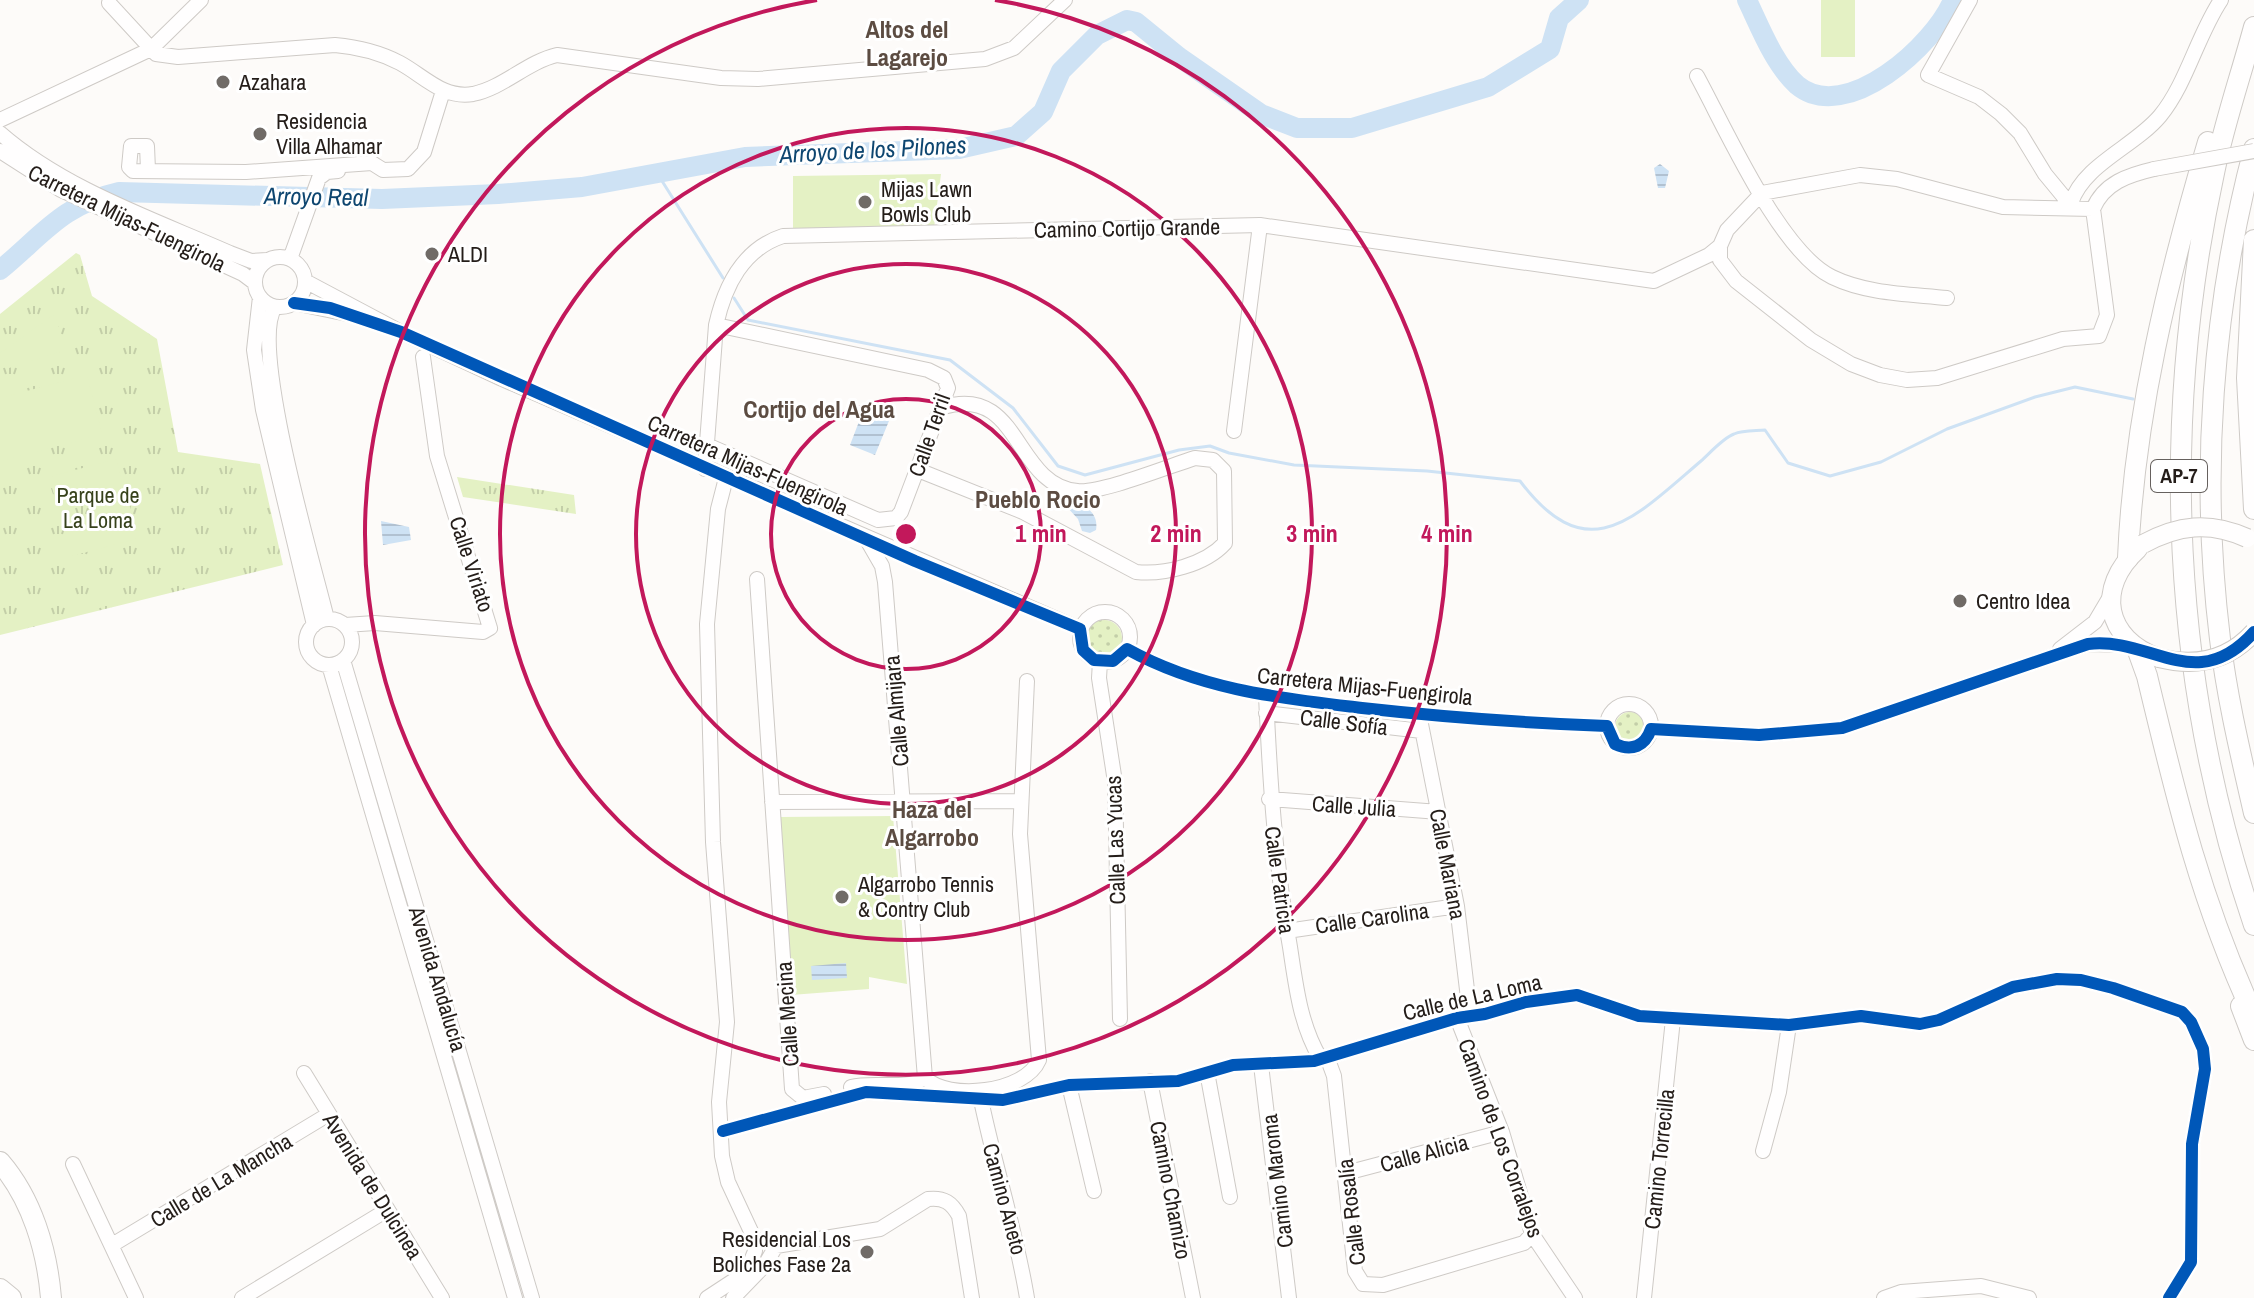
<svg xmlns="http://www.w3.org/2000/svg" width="2254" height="1298" viewBox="0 0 2254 1298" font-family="'Archivo Narrow',sans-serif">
<defs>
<pattern id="grass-dots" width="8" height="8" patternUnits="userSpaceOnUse" patternTransform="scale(2)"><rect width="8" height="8" fill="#e4f1c4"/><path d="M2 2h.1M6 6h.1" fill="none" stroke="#c3cea8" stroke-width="1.8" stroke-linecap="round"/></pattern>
<pattern id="park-tufts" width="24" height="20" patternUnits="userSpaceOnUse" patternTransform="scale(2)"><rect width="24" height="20" fill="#e4f1c4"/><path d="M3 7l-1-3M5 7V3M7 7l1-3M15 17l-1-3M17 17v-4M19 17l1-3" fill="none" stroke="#c3cea8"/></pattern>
<pattern id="water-rules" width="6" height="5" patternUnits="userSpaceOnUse" patternTransform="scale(2)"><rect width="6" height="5" fill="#cee2f4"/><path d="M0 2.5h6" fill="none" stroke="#b1c1d1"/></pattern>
</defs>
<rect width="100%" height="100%" fill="#fdfbf9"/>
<path fill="url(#grass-dots)" d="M1086 638a18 18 0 1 1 36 0a18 18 0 1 1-36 0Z
M1615 727a15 15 0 1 1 30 0a15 15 0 1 1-30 0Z"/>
<path fill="url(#park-tufts)" d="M76 253 80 255 92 296 157 339 178 452 260 464 283 565 0 635V314Z
M457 477 574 495 576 514 463 497Z"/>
<path fill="#e4f1c4" d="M1821 0H1855V57H1821Z
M941 174 934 228 793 230V176Z
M55 314 66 350 6 369 0 353Z
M87 375 102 434 0 461V398Z
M116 459 125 491 58 509 49 477Z
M130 506 139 538 72 556 64 524Z
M893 816 907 984 869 977V989L791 995 780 817Z"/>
<path fill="url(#water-rules)" d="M1660 164 1669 171 1665 188H1658L1654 168Z
M880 412 891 416 875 455 850 445 860 419 871 414 878 417Z
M1070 501C1085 504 1099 513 1096 530L1090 533 1082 531 1078 519 1066 506Z
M381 521 409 527 411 540 383 545Z
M846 963 847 978 812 980 811 966Z"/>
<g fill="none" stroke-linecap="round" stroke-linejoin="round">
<path stroke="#cee2f4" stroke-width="3" d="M657 173 723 278
M734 298 748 320 950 360 1013 408 1058 466 1085 475 1179 450 1210 446 1229 453 1294 465 1427 471 1520 481C1588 571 1634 518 1701 461 1710 453 1723 438 1734 434 1743 430 1756 431 1765 430L1788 463 1830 476 1881 462 1947 429 2035 397 2075 387 2133 399"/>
<path stroke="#cee2f4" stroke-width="20" d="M1747 0C1760 27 1774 64 1797 85 1846 126 1935 44 1953 0
M0 270C43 235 61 205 119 192L382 199 498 194 582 187 745 157 959 149 1016 136 1043 112 1061 71 1097 35 1127 20 1136 22 1179 57 1261 114 1297 128H1352L1488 87 1550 49 1559 18 1579 0"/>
<g stroke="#cecac6" stroke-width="16">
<path id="minor" d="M1970 0 1928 75 1979 97 2001 114 2020 133 2045 174 2073 208
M109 3 156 54 178 57 335 45C358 47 379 52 400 63 424 76 443 99 473 94 503 88 527 62 557 55L721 78 758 79 985 59 1014 48 1065 0
M1697 76C1726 129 1780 252 1832 277 1867 294 1909 294 1947 298
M0 120 151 49 201 0
M0 133C64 189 153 219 230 253L251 261 267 260
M0 151 61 190 243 274 255 283
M148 170 147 146H131L129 167 133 171 246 172 372 163 383 170 408 169 424 152 443 91
M2071 203C2084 164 2134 147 2160 116 2187 83 2197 36 2221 0
M2093 209 2107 315 2099 336 2063 339 1937 378 1907 380 1880 375 1851 364 1811 340 1736 281 1720 260V246L1727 230 1762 193 1860 175 1897 179 2003 207 2093 209C2104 183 2128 175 2154 169
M255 282a25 25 0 1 1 50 0a25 25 0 1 1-50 0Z
M290 259 319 178 327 172 338 171
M305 281 401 332 502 379 1080 629
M260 297 254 350 263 410 314 625
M294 303 352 315
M275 307C249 347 314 565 327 619
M1234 431 1260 225
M707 445 878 520 896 518 901 512 948 388 944 378 928 370 716 325
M705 469 716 325C725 285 743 249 783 236L1260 225 1654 281 1709 255 1720 246
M918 470 1023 512 1136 572C1164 575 1205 565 1225 543L1224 471 1213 460 1195 458C1169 466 1100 494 1077 491 1013 484 1021 384 943 407
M867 540 882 566 885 582 925 1078
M757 579 792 1089 803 1098 824 1094
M1080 637a25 25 0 1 1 50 0a25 25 0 1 1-50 0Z
M306 642a23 23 0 1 1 46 0a23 23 0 1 1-46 0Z
M345 625 375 623 483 632 490 628 437 456 423 357
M1127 649C1201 690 1279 698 1362 708 1443 717 1525 723 1607 726
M2060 649 2095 622 2111 595
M343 660 532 1298
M1100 662 1099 678 1115 782 1120 1019
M329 665 515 1298
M1266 696C1270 781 1275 863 1290 947 1296 986 1300 1024 1320 1058
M1607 726a22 22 0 1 1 44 0a22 22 0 1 1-44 0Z
M1266 713 1422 731
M1419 714 1457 906 1470 1015
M1651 729 1759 735 1842 728 2088 644 2130 645
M1269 799 1439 812
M772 802 1021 801
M1287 931 1457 906
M1457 1018 1502 1132 1532 1234 1575 1298
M1327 1057 1334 1076 1355 1271 1363 1284 1383 1285 1524 1243 1532 1234
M1261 1065 1289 1298
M1207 1072 1230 1197
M304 1073 442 1298
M925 1078C948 1101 1025 1093 1039 1060L1020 834 1027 681
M1150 1081 1193 1298
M1069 1085 1094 1191
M851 1087C875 1081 905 1091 925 1078
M981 1100C995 1167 1016 1231 1027 1298
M723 1131 866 1092 1003 1100 1069 1085 1178 1081 1233 1065 1314 1061 1457 1018 1485 1014 1526 1002 1577 995 1639 1016 1789 1025 1861 1016 1920 1024 1939 1020 2013 987 2057 979 2081 980 2113 988 2182 1012 2191 1022 2203 1049 2205 1069 2192 1144 2191 1262 2169 1298
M1763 1151 1779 1092 1789 1025
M73 1164 136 1298
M1346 1173 1502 1132
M112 1245 329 1114
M242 1298 387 1210
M707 1298 736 1279 749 1266 755 1251V1240L728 1182 722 1156 719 1102 727 1022 713 842 707 624 718 509 726 478
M733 1298 765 1265 776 1246 880 1229 928 1199C944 1197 952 1203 959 1216L972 1298
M1644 1298 1673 1019
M1884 1298 1901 1292 1981 1286 2029 1298"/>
</g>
<g stroke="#cecac6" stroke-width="20">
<path id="major" d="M2138 549C2095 588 2105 639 2159 658"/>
</g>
<g stroke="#cecac6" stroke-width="22">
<path id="highway" d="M2254 27C2241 75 2224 124 2214 173 2160 423 2171 682 2254 925
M2254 149C2212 308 2200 476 2220 639 2227 698 2241 756 2254 813
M2254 240 2247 378 2254 509
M2128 558C2134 417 2168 277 2208 142
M2138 651 2147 676C2176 797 2201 903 2254 1016
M2241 1006 2254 1040
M0 1162C32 1199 47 1250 51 1298
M0 1289 11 1298"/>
</g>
<use href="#minor" stroke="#fffefe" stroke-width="14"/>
<use href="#major" stroke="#fffefe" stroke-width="18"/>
<use href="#highway" stroke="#fffefe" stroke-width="20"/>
<g stroke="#cecac6" stroke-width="16" stroke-linecap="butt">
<path id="minor-bridge" d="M2154 169 2254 151"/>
</g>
<g stroke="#cecac6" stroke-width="20" stroke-linecap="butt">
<path id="major-bridge" d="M2143 544C2178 525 2209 521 2247 538
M2159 658C2195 667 2228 661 2254 632"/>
</g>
<use href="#minor-bridge" stroke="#fffefe" stroke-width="14"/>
<use href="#major-bridge" stroke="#fffefe" stroke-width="18"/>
<g stroke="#fff" stroke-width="17">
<path id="cycleway" d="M294 303 330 308 401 332 915 561 1080 629 1083 650 1094 660 1113 661 1127 649C1201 690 1279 698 1362 708 1443 717 1525 723 1607 726L1615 744C1632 752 1645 746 1651 729L1759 735 1842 728 2088 644C2151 636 2196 697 2254 632
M723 1131 866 1092 1003 1100 1069 1085 1178 1081 1233 1065 1314 1061 1457 1018 1485 1014 1526 1002 1577 995 1639 1016 1789 1025 1861 1016 1920 1024 1939 1020 2013 987 2057 979 2081 980 2113 988 2182 1012 2191 1022 2203 1049 2205 1069 2192 1144 2191 1262 2169 1298"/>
</g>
<use href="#cycleway" stroke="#0057b8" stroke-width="12"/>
</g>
<g fill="none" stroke="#c2185b" stroke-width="4">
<circle cx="906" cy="534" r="135"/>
<circle cx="906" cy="534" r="270"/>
<circle cx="906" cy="534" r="406"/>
<path d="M995 0A541 541 0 1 1 817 0"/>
</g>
<g fill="#706b67" stroke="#fff" stroke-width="3">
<circle cx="223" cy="82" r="8"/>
<circle cx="260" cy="134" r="8"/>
<circle cx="865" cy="202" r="8"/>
<circle cx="432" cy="254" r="8"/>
<circle cx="1960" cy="601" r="8"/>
<circle cx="842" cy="897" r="8"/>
<circle cx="867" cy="1252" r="8"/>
</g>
<g text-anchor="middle" stroke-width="6" stroke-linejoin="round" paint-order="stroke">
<rect fill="#fff" stroke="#66615e" stroke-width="2" x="2151" y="460" width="56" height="32" rx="6"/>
<g font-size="20" font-weight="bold" fill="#241d19">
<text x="2179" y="483">AP-7</text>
</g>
<g font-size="22" fill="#241d19" stroke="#fff" text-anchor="start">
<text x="239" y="90">Azahara</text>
<text x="276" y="129">Residencia<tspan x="276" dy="25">Villa Alhamar</tspan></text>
<text x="881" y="197">Mijas Lawn<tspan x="881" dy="25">Bowls Club</tspan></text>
<text x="448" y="262">ALDI</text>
<text x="1976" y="609">Centro Idea</text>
<text x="858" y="892">Algarrobo Tennis<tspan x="858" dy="25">&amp; Contry Club</tspan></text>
<text x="851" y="1247" text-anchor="end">Residencial Los<tspan x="851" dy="25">Boliches Fase 2a</tspan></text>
</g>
<g font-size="22" fill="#241d19" stroke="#fff">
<text transform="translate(127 218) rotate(26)" y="8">Carretera Mijas-Fuengirola</text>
<text transform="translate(1127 228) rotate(-1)" y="8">Camino Cortijo Grande</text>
<text transform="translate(929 435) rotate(-71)" y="8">Calle Terril</text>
<text transform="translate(748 465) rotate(24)" y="8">Carretera Mijas-Fuengirola</text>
<text transform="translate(472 564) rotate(72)" y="8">Calle Viriato</text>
<text transform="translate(1365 686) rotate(6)" y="8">Carretera Mijas-Fuengirola</text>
<text transform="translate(896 711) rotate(-95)" y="8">Calle Almijara</text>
<text transform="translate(1344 722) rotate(7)" y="8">Calle Sofía</text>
<text transform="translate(1354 806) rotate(4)" y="8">Calle Julia</text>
<text transform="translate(1115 840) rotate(-92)" y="8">Calle Las Yucas</text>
<text transform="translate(1448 864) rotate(79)" y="8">Calle Mariana</text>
<text transform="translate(1280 880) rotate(82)" y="8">Calle Patricia</text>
<text transform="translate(1372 918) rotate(-8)" y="8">Calle Carolina</text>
<text transform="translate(438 979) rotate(73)" y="8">Avenida Andalucía</text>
<text transform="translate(1472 997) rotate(-13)" y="8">Calle de La Loma</text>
<text transform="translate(787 1014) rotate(-94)" y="8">Calle Mecina</text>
<text transform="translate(1501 1138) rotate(70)" y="8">Camino de Los Corralejos</text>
<text transform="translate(1424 1153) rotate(-15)" y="8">Calle Alicia</text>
<text transform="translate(1659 1159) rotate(-84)" y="8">Camino Torrecilla</text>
<text transform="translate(221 1180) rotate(-31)" y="8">Calle de La Mancha</text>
<text transform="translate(1277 1181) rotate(-97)" y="8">Camino Maroma</text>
<text transform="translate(373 1186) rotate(58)" y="8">Avenida de Dulcinea</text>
<text transform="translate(1171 1190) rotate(79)" y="8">Camino Chamizo</text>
<text transform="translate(1005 1199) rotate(75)" y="8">Camino Aneto</text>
<text transform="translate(1351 1212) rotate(-97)" y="8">Calle Rosalía</text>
</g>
<g font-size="22" fill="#37421c" stroke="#fff">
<text x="98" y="503">Parque de<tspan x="98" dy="25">La Loma</tspan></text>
</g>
<g font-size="24" font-weight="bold" fill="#5c4c42" stroke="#fff">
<text x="907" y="38">Altos del<tspan x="907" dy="28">Lagarejo</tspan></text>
<text x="819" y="418">Cortijo del Agua</text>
<text x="1038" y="508">Pueblo Rocio</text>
<text x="932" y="818">Haza del<tspan x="932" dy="28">Algarrobo</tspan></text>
</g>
<g font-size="24" font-style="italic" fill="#0e4670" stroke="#fff">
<text transform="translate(873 150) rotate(-3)" y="8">Arroyo de los Pilones</text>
<text transform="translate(316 197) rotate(1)" y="8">Arroyo Real</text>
</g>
</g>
<circle cx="906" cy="534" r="12" fill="#c2185b" stroke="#fff" stroke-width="4"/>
<g font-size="24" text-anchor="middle" font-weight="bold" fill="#c2185b" stroke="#fff" stroke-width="6" stroke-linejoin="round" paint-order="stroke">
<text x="1041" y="542">1 min</text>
<text x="1176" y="542">2 min</text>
<text x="1312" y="542">3 min</text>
<text x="1447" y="542">4 min</text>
</g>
</svg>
